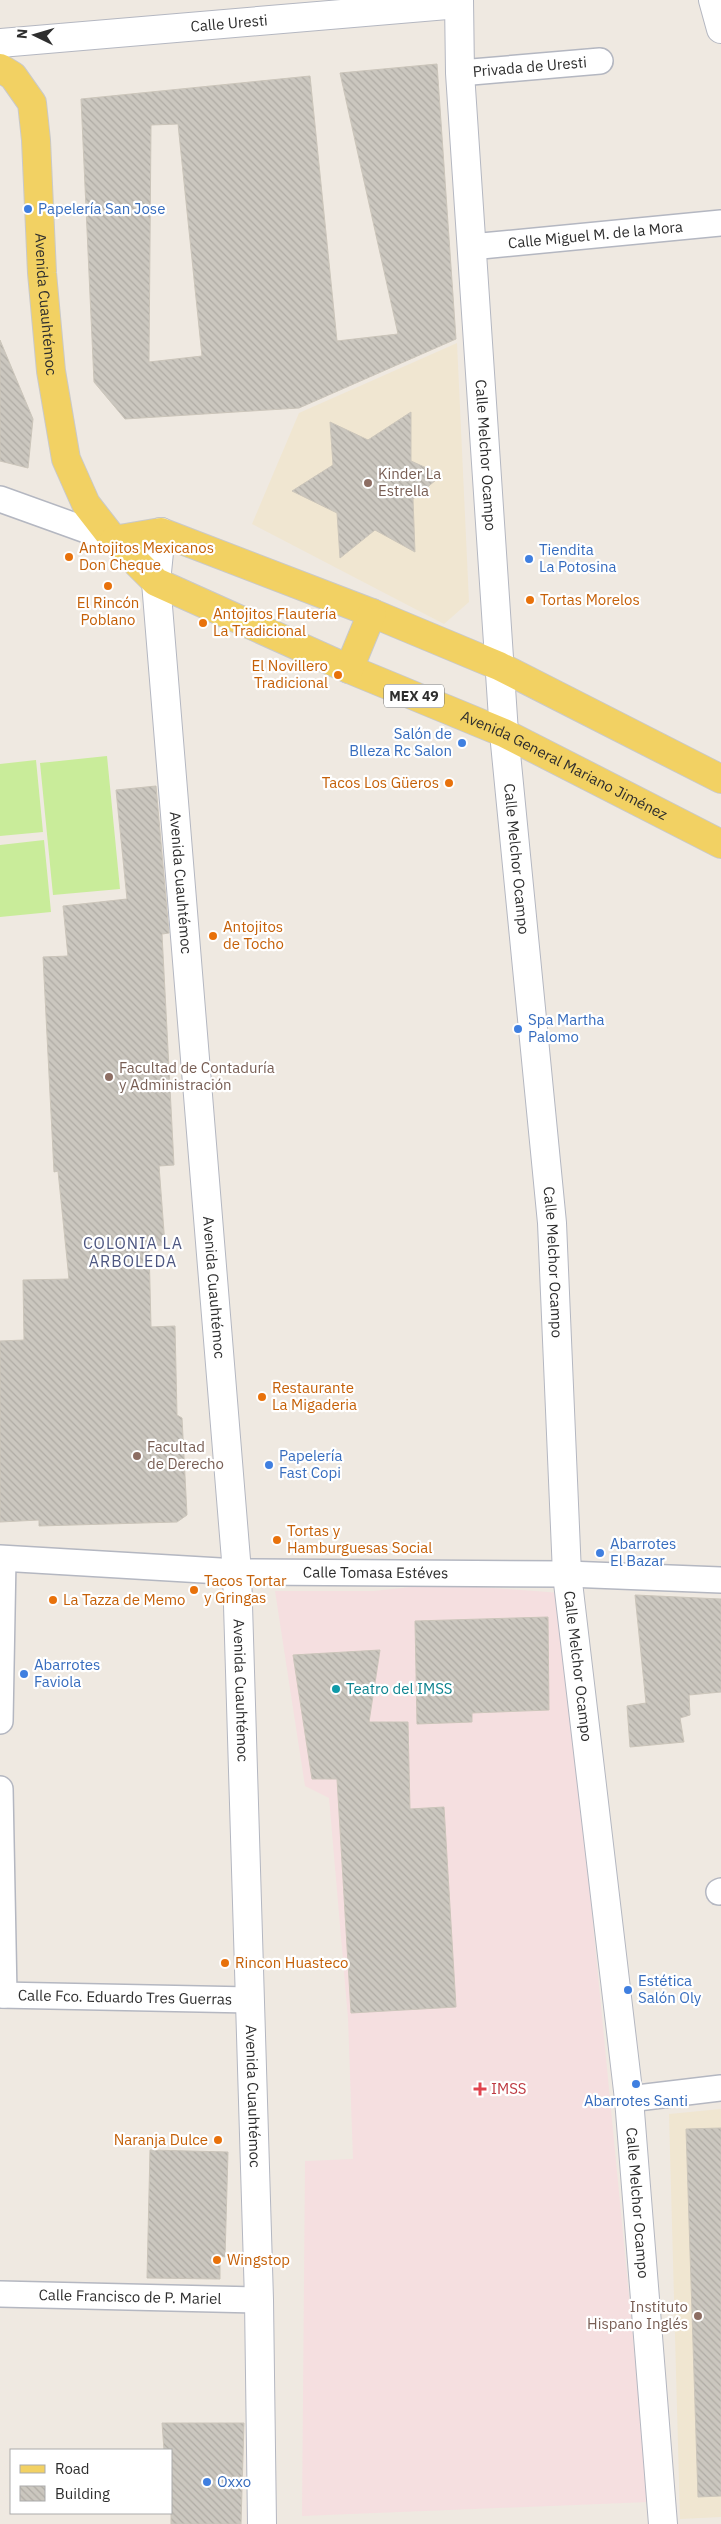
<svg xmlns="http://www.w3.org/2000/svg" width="721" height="2524" viewBox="0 0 721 2524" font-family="'IBM Plex Sans',sans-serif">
<defs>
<pattern id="building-back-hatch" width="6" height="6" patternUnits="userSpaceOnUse" patternTransform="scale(1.25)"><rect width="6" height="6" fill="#cbc7bf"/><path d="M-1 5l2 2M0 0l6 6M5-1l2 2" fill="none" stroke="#afaba4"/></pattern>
</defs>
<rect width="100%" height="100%" fill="#efe9e1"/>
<path fill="#f0e6d1" d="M457 343 469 602 444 624 252 524 299 413Z
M721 2109V2517L680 2519 669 2114Z"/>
<path fill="#f5dfe0" d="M438 1584 561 1593 649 2502 302 2516 305 2161 353 2159 348 2018 329 1798 305 1786 275 1591H374Z"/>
<path fill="#c9ec9a" d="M107 756 120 889 53 895 40 763Z
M36 760 43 832 0 836V764Z
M44 840 51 912 0 917V845Z"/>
<path fill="url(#building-back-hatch)" stroke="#cbc5ba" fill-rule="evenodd" d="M437 64 456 339 299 408 125 419 94 382 81 99 310 76 337 341 398 334 340 73ZM178 124 202 356 149 362 151 125Z
M0 340 33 419 28 468 0 461Z
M411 412V461L442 475 413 499 415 552 375 530 340 558 337 513 292 491 333 465 330 422 368 440Z
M156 786 169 933 162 934 174 1165 159 1166 165 1245 149 1246 151 1327 175 1326 177 1415 182 1418 187 1515 177 1522 39 1526V1520L0 1522V1341L24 1340 23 1280 69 1279 58 1171 54 1172 43 957 68 956 63 906 127 899 116 790Z
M635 1595 721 1599V1692L689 1695 690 1715 680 1718 684 1742 630 1747 627 1706 646 1703Z
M548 1617 549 1710 472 1713V1722L417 1724 415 1621Z
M380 1650 369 1722H408L410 1809 444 1807 456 2007 351 2013 337 1779H312L293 1655Z
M721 2128V2496L698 2497 686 2129Z
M150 2150 228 2152 225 2257 220 2256V2279L147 2278Z
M162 2423H244L241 2524H171V2450H164Z"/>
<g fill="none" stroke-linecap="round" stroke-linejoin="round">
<g stroke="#b4b7c1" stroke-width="28">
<g id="street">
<path id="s1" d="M460 73 600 61"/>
<path id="s2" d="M471 247 721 223"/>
<path d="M0 499 114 540"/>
<path id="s3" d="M0 1558 237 1572 567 1574 721 1580"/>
<path d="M0 1721 3 1559"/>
<path d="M0 1789 4 1995"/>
<path d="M719 1892 721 1891"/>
<path id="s4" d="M0 1995 250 2000"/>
<path d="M629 2099 721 2088"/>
<path id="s5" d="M0 2294 259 2300"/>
</g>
</g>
<g stroke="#b4b7c1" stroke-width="30">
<g id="secondary">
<path id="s6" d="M459 0 460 73 504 733 552 1223 567 1574 629 2099 663 2524"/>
<path d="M713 0 721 29"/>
<path id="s7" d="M0 43 459 4"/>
<path id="s8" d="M161 532 156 582 237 1572 259 2300 262 2524"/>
</g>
</g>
<g stroke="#c9c9c9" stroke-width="30">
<g id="primary">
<path id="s9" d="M0 68 13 76 32 103 36 140 42 273 51 371 66 459 86 504 114 540 156 582 349 669 504 733 721 844"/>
<path d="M114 540 161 532 372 613 499 666 721 779"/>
<path d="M349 669 372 613"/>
</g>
</g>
<use href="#street" stroke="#fff" stroke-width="25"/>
<use href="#secondary" stroke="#fff" stroke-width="28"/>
<use href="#primary" stroke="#f2d163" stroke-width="28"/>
</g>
<g fill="#3f7fe0" stroke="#fff" stroke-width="2">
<circle cx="28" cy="209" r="5"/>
<circle cx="529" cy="559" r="5"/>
<circle cx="462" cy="743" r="5"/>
<circle cx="518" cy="1029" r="5"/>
<circle cx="269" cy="1465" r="5"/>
<circle cx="600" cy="1553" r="5"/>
<circle cx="24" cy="1674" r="5"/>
<circle cx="628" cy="1990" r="5"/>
<circle cx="636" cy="2084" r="5"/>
<circle cx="207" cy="2482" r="5"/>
</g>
<g fill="#8d6e63" stroke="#fff" stroke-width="2">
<circle cx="368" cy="483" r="5"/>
<circle cx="109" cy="1077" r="5"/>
<circle cx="137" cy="1456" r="5"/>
<circle cx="698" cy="2316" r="5"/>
</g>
<g fill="#e8710a" stroke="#fff" stroke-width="2">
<circle cx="69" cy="557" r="5"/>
<circle cx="108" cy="586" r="5"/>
<circle cx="530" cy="600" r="5"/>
<circle cx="203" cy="623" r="5"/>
<circle cx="338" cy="675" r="5"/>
<circle cx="449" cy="783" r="5"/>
<circle cx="213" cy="936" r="5"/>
<circle cx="262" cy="1397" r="5"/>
<circle cx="277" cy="1540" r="5"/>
<circle cx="194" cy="1590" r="5"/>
<circle cx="53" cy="1600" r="5"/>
<circle cx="225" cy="1963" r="5"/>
<circle cx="218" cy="2140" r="5"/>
<circle cx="217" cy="2260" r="5"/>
</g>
<circle fill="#0f9aa8" stroke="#fff" stroke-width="2" cx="336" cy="1689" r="5"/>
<path fill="#e0444e" stroke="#fff" stroke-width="2" d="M477.5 2081.5h5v5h5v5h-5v5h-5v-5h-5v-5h5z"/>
<g text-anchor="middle" stroke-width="4.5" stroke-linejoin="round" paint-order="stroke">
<rect fill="#fff" stroke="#6d6d6d" stroke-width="1" x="384" y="684.5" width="60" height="23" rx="4"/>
<g font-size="14" font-weight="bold" fill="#2e2e2e">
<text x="414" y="701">MEX 49</text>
</g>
<g font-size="15" fill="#2e2e2e" stroke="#fff">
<text dy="5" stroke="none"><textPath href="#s7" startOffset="230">Calle Uresti</textPath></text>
<text dy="5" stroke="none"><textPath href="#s1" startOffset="70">Privada de Uresti</textPath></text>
<text dy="5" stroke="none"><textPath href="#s2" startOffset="125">Calle Miguel M. de la Mora</textPath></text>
<text dy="5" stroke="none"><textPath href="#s9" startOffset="250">Avenida Cuauhtémoc</textPath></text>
<text dy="5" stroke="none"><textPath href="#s6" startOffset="456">Calle Melchor Ocampo</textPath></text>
<text dy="5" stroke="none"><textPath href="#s9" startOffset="1008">Avenida General Mariano Jiménez</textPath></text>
<text dy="5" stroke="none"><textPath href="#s6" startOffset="861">Calle Melchor Ocampo</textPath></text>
<text dy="5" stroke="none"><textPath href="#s8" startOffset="352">Avenida Cuauhtémoc</textPath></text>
<text dy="5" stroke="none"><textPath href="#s6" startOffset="1266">Calle Melchor Ocampo</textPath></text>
<text dy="5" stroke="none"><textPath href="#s8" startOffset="758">Avenida Cuauhtémoc</textPath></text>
<text dy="5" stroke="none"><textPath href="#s3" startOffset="376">Calle Tomasa Estéves</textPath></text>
<text dy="5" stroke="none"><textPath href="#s6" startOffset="1671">Calle Melchor Ocampo</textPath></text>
<text dy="5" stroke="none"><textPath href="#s8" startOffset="1162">Avenida Cuauhtémoc</textPath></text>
<text dy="5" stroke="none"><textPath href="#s4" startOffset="125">Calle Fco. Eduardo Tres Guerras</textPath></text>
<text dy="5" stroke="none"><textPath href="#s8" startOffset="1568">Avenida Cuauhtémoc</textPath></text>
<text dy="5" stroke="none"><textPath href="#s6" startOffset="2211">Calle Melchor Ocampo</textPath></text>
<text dy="5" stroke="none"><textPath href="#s5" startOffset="130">Calle Francisco de P. Mariel</textPath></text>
</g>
<g font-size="15" fill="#366cbe" stroke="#fff" text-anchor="start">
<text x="38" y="214">Papelería San Jose</text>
<text x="539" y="555">Tiendita<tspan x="539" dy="17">La Potosina</tspan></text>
<text x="452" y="739" text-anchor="end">Salón de<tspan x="452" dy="17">Blleza Rc Salon</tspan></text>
<text x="528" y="1025">Spa Martha<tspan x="528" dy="17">Palomo</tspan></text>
<text x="279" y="1461">Papelería<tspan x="279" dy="17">Fast Copi</tspan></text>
<text x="610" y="1549">Abarrotes<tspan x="610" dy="17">El Bazar</tspan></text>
<text x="34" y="1670">Abarrotes<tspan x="34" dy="17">Faviola</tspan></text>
<text x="638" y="1986">Estética<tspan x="638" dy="17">Salón Oly</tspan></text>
<text x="636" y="2106" text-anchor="middle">Abarrotes Santi</text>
<text x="217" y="2487">Oxxo</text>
</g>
<g font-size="15" fill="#785e54" stroke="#fff" text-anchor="start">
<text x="378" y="479">Kinder La<tspan x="378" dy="17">Estrella</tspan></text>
<text x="119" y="1073">Facultad de Contaduría<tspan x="119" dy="17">y Administración</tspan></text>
<text x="147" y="1452">Facultad<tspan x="147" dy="17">de Derecho</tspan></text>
<text x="688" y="2312" text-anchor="end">Instituto<tspan x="688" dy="17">Hispano Inglés</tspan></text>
</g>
<g font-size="15" fill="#c56008" stroke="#fff" text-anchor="start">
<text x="79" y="553">Antojitos Mexicanos<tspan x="79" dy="17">Don Cheque</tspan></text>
<text x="540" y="605">Tortas Morelos</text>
<text x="108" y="608" text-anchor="middle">El Rincón<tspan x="108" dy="17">Poblano</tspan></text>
<text x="213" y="619">Antojitos Flautería<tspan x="213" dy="17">La Tradicional</tspan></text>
<text x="328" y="671" text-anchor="end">El Novillero<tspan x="328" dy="17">Tradicional</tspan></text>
<text x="439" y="788" text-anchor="end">Tacos Los Güeros</text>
<text x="223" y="932">Antojitos<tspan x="223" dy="17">de Tocho</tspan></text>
<text x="272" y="1393">Restaurante<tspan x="272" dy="17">La Migaderia</tspan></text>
<text x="287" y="1536">Tortas y<tspan x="287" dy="17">Hamburguesas Social</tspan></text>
<text x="204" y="1586">Tacos Tortar<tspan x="204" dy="17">y Gringas</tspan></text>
<text x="63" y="1605">La Tazza de Memo</text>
<text x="235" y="1968">Rincon Huasteco</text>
<text x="208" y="2145" text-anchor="end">Naranja Dulce</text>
<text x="227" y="2265">Wingstop</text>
</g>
<g font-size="15" fill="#0d838f" stroke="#fff" text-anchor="start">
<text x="346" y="1694">Teatro del IMSS</text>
</g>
<g font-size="15" fill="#be3a42" stroke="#fff" text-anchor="start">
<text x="491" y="2094">IMSS</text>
</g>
<g font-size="16" letter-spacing="1" fill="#4d5680" stroke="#fff">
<text x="133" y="1249">COLONIA LA<tspan x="133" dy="18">ARBOLEDA</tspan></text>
</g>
</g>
<rect x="10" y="2449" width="162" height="65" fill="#ffffff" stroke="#ababab"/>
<rect x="20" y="2465" width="25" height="8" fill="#f2d163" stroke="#ababab"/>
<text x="55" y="2474" font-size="15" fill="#2e2e2e">Road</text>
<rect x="20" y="2486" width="25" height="15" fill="url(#building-back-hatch)" stroke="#ababab"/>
<text x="55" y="2499" font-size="15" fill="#2e2e2e">Building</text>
<g transform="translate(35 35) rotate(275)" stroke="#ffffff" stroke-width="4" paint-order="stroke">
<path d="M0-4L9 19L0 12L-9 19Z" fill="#2e2e2e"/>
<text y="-8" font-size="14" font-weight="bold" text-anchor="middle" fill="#2e2e2e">N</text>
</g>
</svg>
